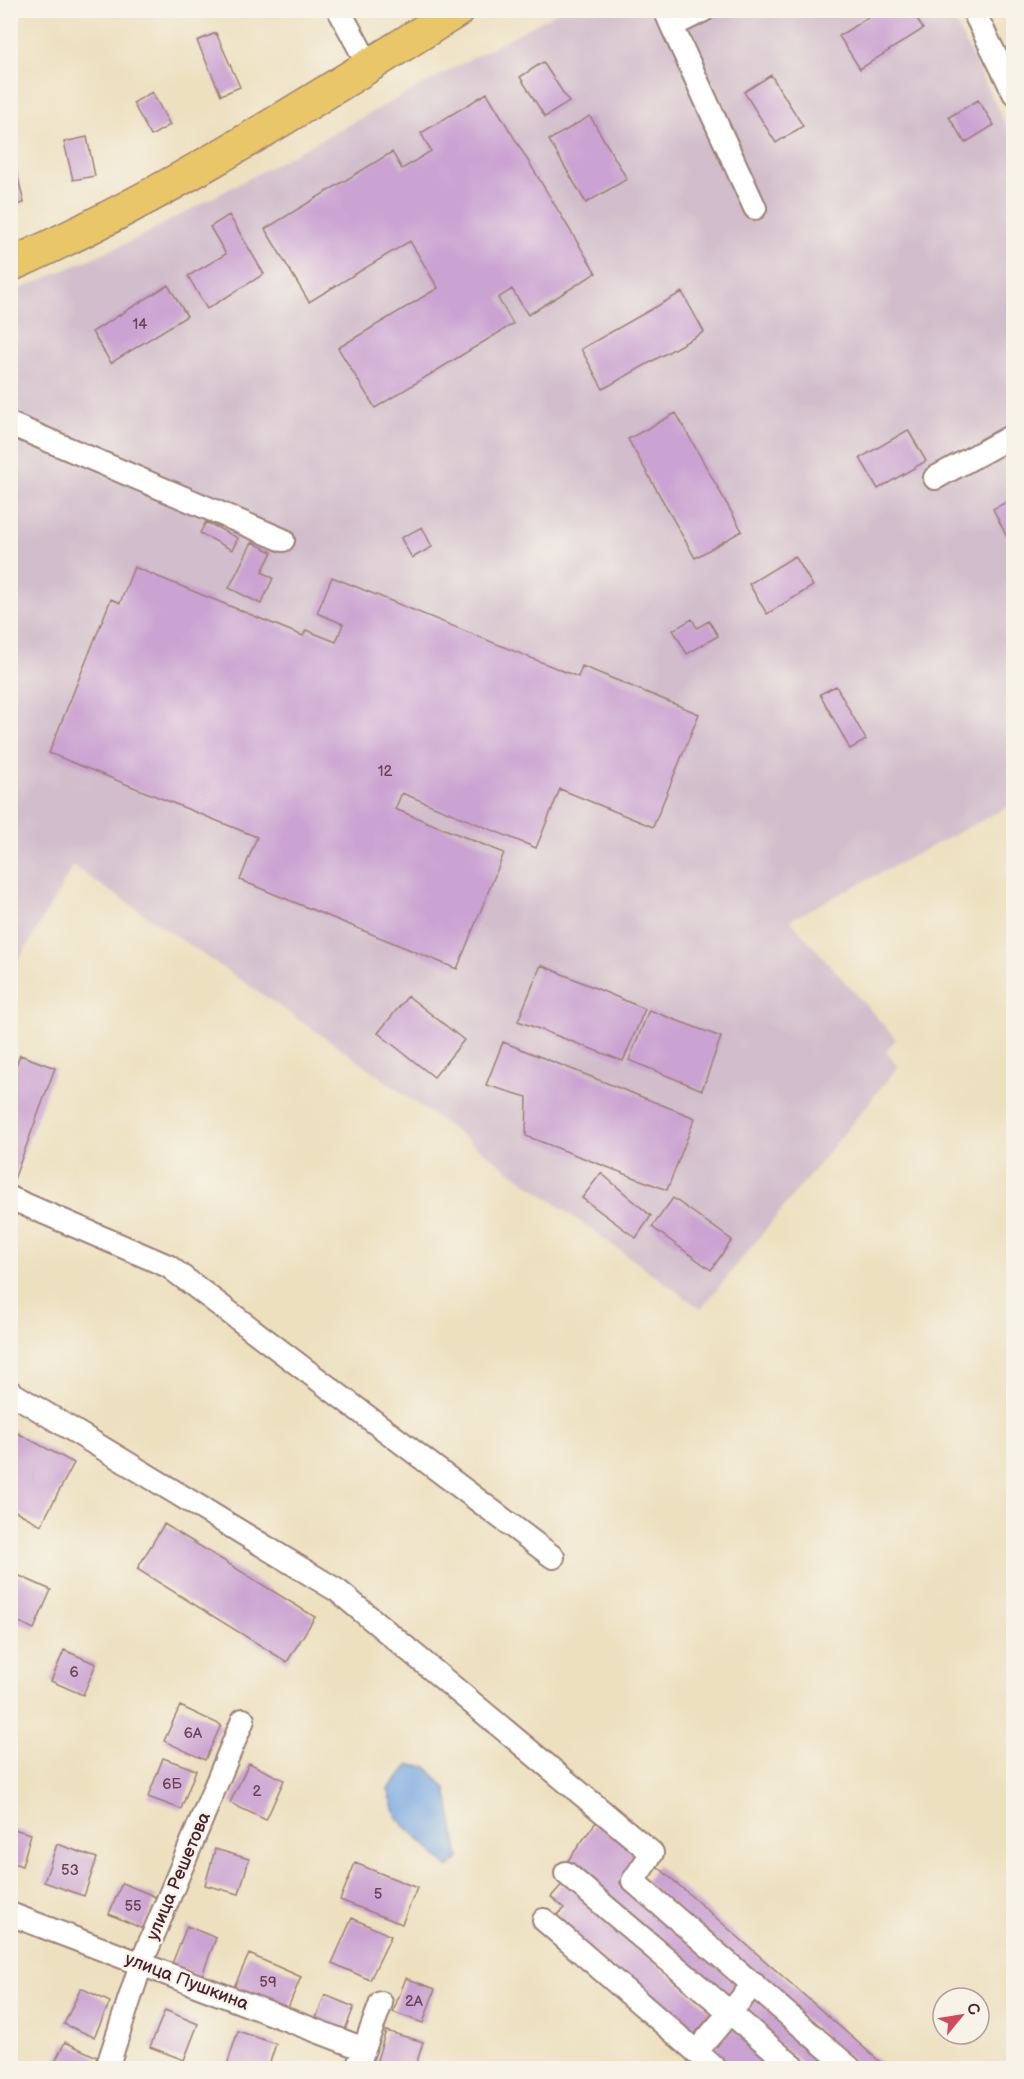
<svg xmlns="http://www.w3.org/2000/svg" width="1024" height="2079" viewBox="0 0 1024 2079" font-family="'Balsamiq Sans',sans-serif">
<rect width="100%" height="100%" fill="#f7f3e8"/>
<filter id="ink" filterUnits="userSpaceOnUse"><feTurbulence type="fractalNoise" baseFrequency=".0167" numOctaves="2"/><feDisplacementMap in="SourceGraphic" scale="12" xChannelSelector="R" yChannelSelector="G"/><feConvolveMatrix kernelMatrix="1 2 1 2 8 2 1 2 1" color-interpolation-filters="sRGB"/></filter>
<filter id="wash" filterUnits="userSpaceOnUse"><feTurbulence type="fractalNoise" baseFrequency=".008" numOctaves="4" result="noise"/><feDisplacementMap in="SourceGraphic" scale="24" xChannelSelector="R" yChannelSelector="G"/><feGaussianBlur stdDeviation="1.35" result="paint"/><feColorMatrix in="noise" values="0 0 0 0 0 0 0 0 0 0 0 0 0 0 0 0 0 1.4 0 .05"/><feComposite in="paint" operator="in"/></filter>
<g filter="url(#wash)">
<rect width="100%" height="100%" fill="#ede0bf"/>
<path fill="#d1bdcb" d="M560 11H949L1013 139V804L790 920 896 1039 886 1052 898 1067 701 1309 336 1045 73 866 11 974V293L136 239Z"/>
<path fill="#77a7e1" stroke="#606386" stroke-width="1.5" d="M410 1765 427 1767 446 1789 459 1858 449 1868 397 1818 388 1789Z"/>
<g id="blocks">
<path fill="#cba3d2" d="M879 10H912L923 29 860 69 839 36Z
M216 33 240 87 221 95 197 41Z
M543 62 569 102 545 117 520 77Z
M771 75 803 126 776 143 744 92Z
M152 92 170 125 151 136 133 103Z
M487 93 596 273 528 315 512 289 498 298 513 324 375 408 338 348 438 288 410 241 309 302 265 229 392 152 402 169 431 151 421 133Z
M978 100 994 125 965 143 949 117Z
M590 116 627 179 586 203 549 140Z
M87 137 95 176 73 180 64 142Z
M15 165 24 203 10 206V166Z
M229 215 264 274 207 309 188 276 226 254 210 227Z
M168 285 187 316 111 363 92 332Z
M682 292 704 332 603 389 581 349Z
M676 413 742 531 695 558 628 439Z
M908 430 926 461 878 489 860 458Z
M1014 498V536L1008 539 993 509Z
M206 522 238 538 232 550 200 533Z
M422 527 432 547 412 558 401 538Z
M252 542 272 552 262 572 273 578 261 604 229 588Z
M795 556 813 586 767 614 749 584Z
M134 567 303 636 306 630 336 642 343 624 317 613 332 577 578 677 582 666 699 714 653 827 560 789 536 848 402 793 395 809 504 853 457 969 240 880 257 837 49 753 111 599 120 603Z
M692 619 697 628 709 621 718 636 687 654 673 630Z
M836 686 866 740 850 749 820 694Z
M541 965 645 1009 623 1061 518 1021Z
M408 996 464 1040 434 1077 378 1033Z
M649 1010 721 1037 702 1090 629 1060Z
M503 1042 695 1118 667 1190 526 1136 527 1097 486 1085Z
M20 1055 55 1068 13 1182H10V1082Z
M601 1173 651 1216 636 1238 582 1198Z
M673 1198 732 1240 711 1270 652 1227Z
M10 1429 74 1463 41 1525 10 1508Z
M164 1524 315 1617 287 1662 137 1569Z
M13 1573 51 1590 34 1629 10 1618V1580Z
M64 1650 96 1664 83 1695 51 1681Z
M180 1706 221 1725 205 1760 164 1741Z
M163 1758 196 1770 181 1809 148 1797Z
M249 1763 284 1780 266 1820 230 1803Z
M599 1818 640 1850 619 1882 740 1987 728 2002 566 1863Z
M10 1828 31 1834 22 1866 10 1862Z
M57 1844 97 1858 84 1896 44 1882Z
M215 1849 249 1859 239 1894 205 1885Z
M355 1863 417 1888 402 1924 340 1900Z
M657 1866 887 2068H861L645 1882Z
M564 1882 713 2013 692 2037 554 1919 564 1908 551 1897Z
M122 1883 156 1897 143 1929 109 1914Z
M352 1918 391 1936 370 1980 332 1963Z
M187 1926 216 1938 201 1978 171 1966Z
M249 1954 301 1977 287 2010 234 1987Z
M406 1978 435 1989 423 2023 393 2012Z
M81 1988 110 2002 94 2037 64 2024Z
M325 1995 354 2007 342 2037 313 2026Z
M756 1998 837 2068H807L742 2012Z
M165 2010 198 2024 184 2060 150 2047Z
M733 2027 780 2068H728L710 2053Z
M238 2031 276 2044 268 2068H226Z
M386 2031 423 2042 415 2068H394L376 2063Z
M65 2042 97 2057 92 2068H52Z"/>
</g>
</g>
<g filter="url(#ink)">
<use href="#blocks" fill-opacity="0" stroke="#9c8075" stroke-width="1.5"/>
<g fill="none" stroke-linecap="round" stroke-linejoin="round">
<g stroke="#9c8075" stroke-width="26">
<path id="minor" d="M339 10 369 66
M665 10 672 26 704 10
M973 10 1014 93
M672 26 755 208
M10 424 283 540
M935 478 1014 435
M10 1198 168 1266 553 1557
M10 1392 338 1591 652 1853 633 1881 850 2068
M566 1873 795 2068
M10 1914 364 2049
M544 1920 715 2068
M696 2052 754 1984
M107 2068 141 1964 243 1720
M357 2068 381 2003"/>
</g>
<g stroke="#9c8075" stroke-width="36">
<path id="highway" d="M10 265C168 195 312 101 458 10"/>
</g>
<use href="#minor" stroke="#fff" stroke-width="22"/>
<use href="#highway" stroke="#e9c769" stroke-width="33"/>
</g>
</g>
<g text-anchor="middle" stroke-width="5" stroke-linejoin="round" paint-order="stroke">
<g font-size="15" fill="#6a4055">
<text x="140" y="329">14</text>
<text x="385" y="776">12</text>
<text x="74" y="1677">6</text>
<text x="193" y="1738">6А</text>
<text x="172" y="1789">6Б</text>
<text x="257" y="1796">2</text>
<text x="70" y="1875">53</text>
<text x="378" y="1899">5</text>
<text x="133" y="1911">55</text>
<text x="268" y="1987">59</text>
<text x="414" y="2006">2А</text>
</g>
<g font-size="18" fill="#4a1f2b" stroke="#f7f3e8">
<text transform="translate(178 1876) rotate(-67)" y="6">улица Решетова</text>
<text transform="translate(187 1981) rotate(21)" y="6">улица Пушкина</text>
</g>
</g>
<rect width="1024" height="2079" fill="none" stroke="#f7f3e8" stroke-width="36"/>
<g transform="translate(961 2016) rotate(60)"><circle r="28" fill="#f7f3e8" stroke="#b29e9c" stroke-width="1.5"/>
<path d="M0-4.5L10 22L0 15L-10 22Z" fill="#d1495b"/>
<text y="-9" font-size="16" font-weight="bold" text-anchor="middle" fill="#4a1f2b">С</text>
</g>
</svg>
